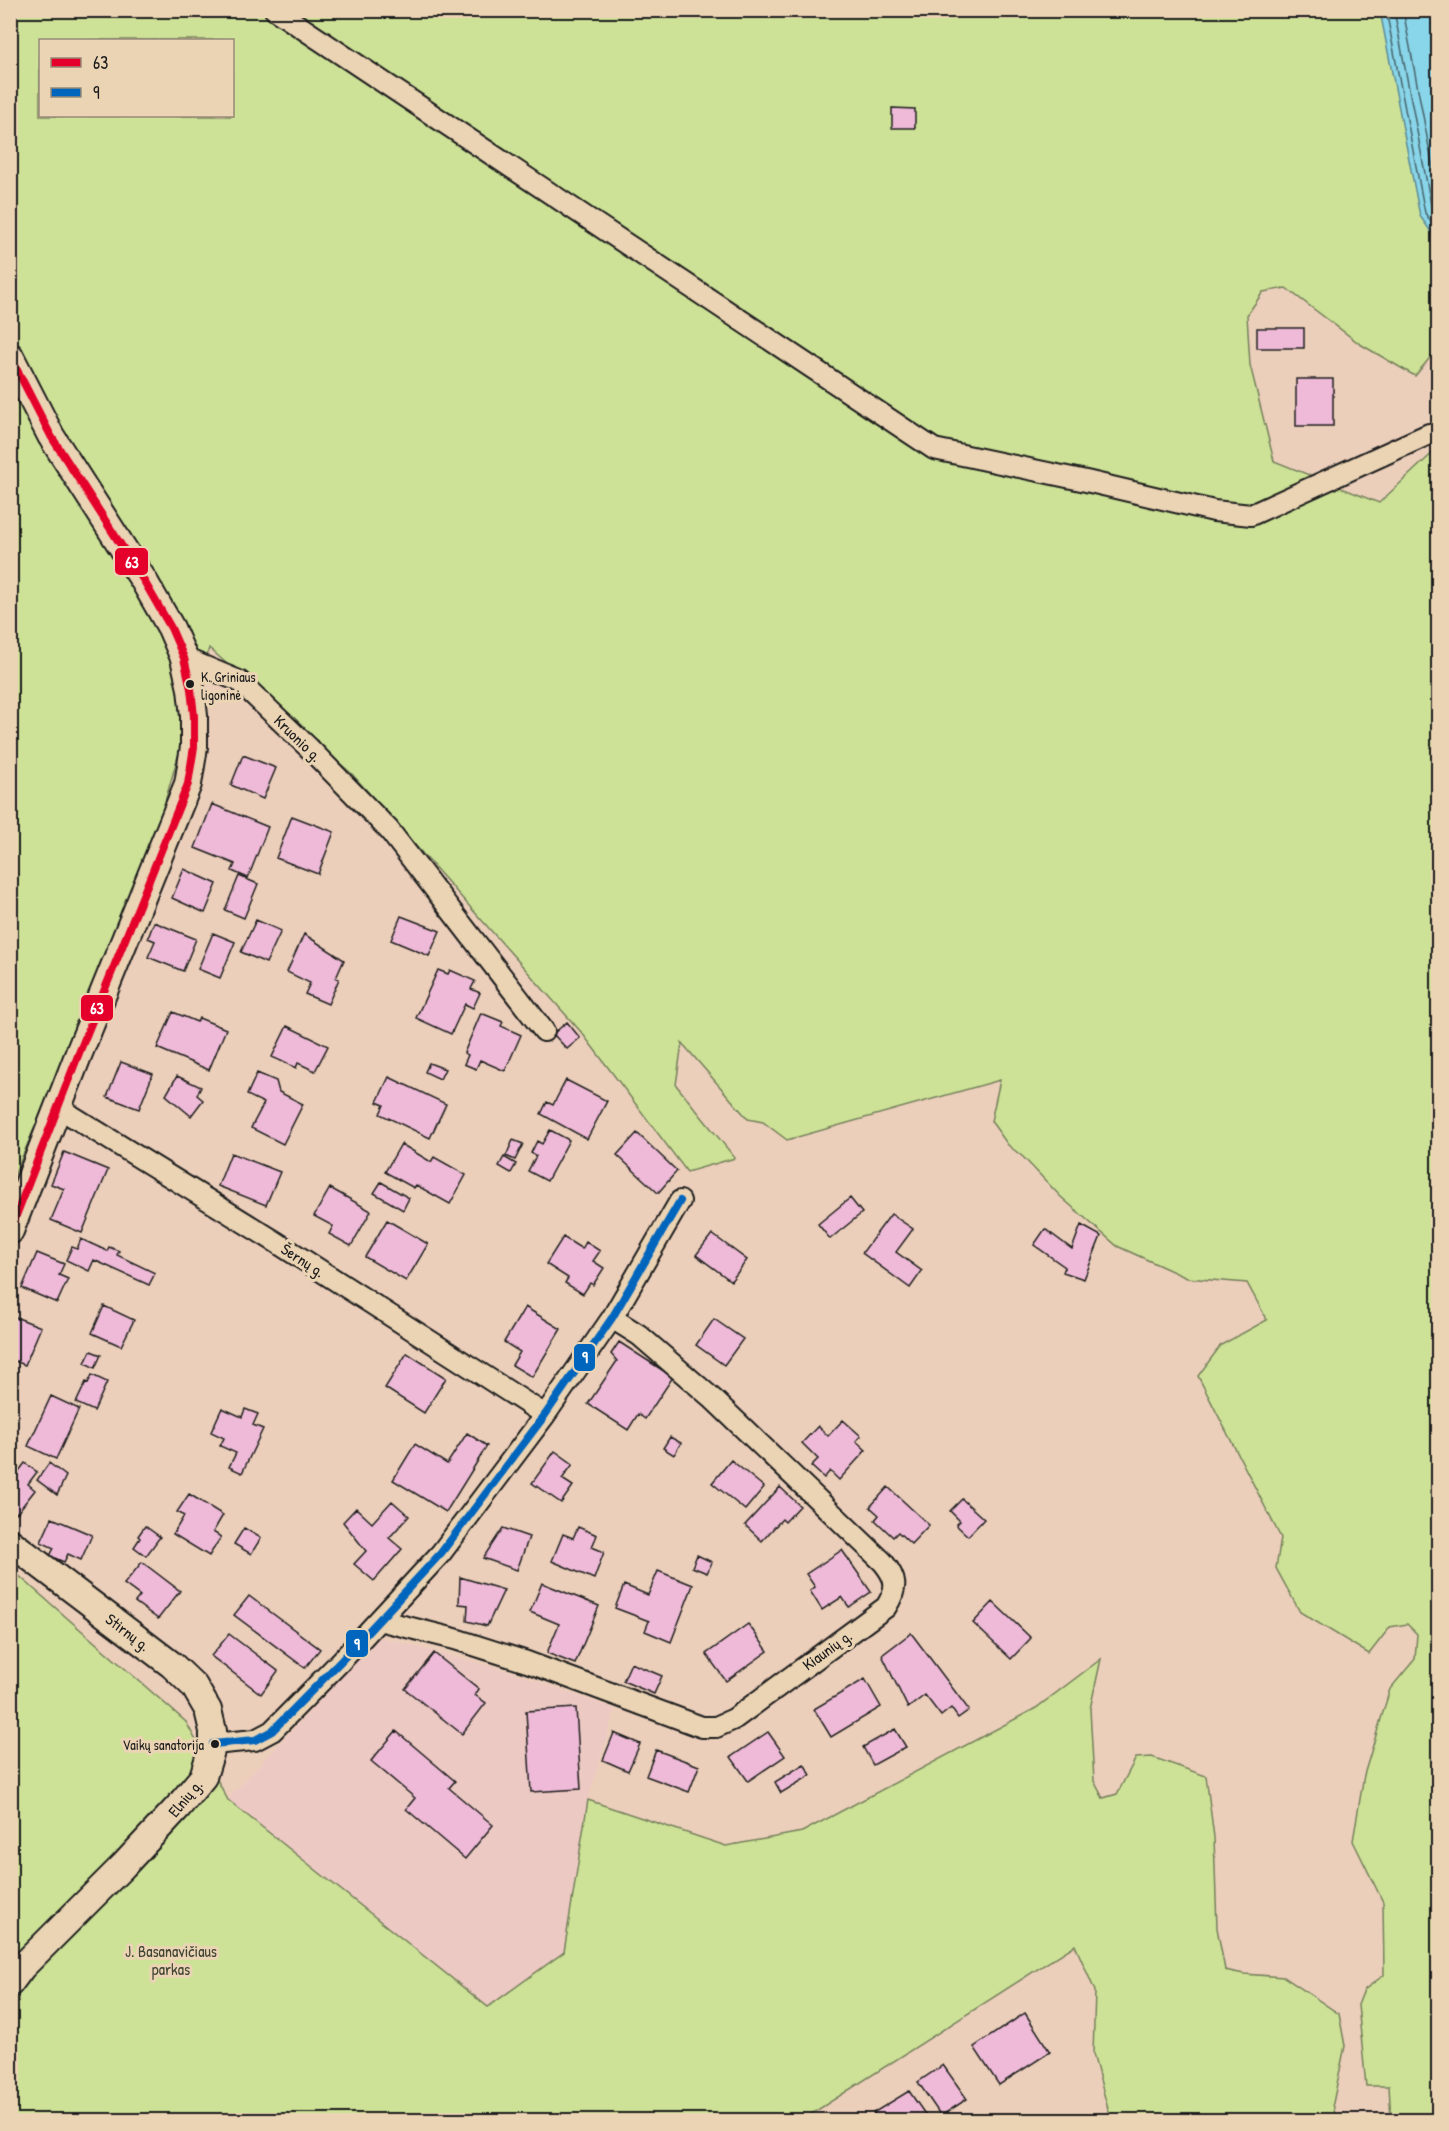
<svg xmlns="http://www.w3.org/2000/svg" width="1449" height="2131" viewBox="0 0 1449 2131" font-family="'Patrick Hand',sans-serif">
<rect width="100%" height="100%" fill="#eccfbb"/>
<filter id="ink" filterUnits="userSpaceOnUse"><feTurbulence type="fractalNoise" baseFrequency=".0167" numOctaves="2"/><feDisplacementMap in="SourceGraphic" scale="12" xChannelSelector="R" yChannelSelector="G"/><feConvolveMatrix kernelMatrix="1 2 1 2 8 2 1 2 1" color-interpolation-filters="sRGB"/></filter>
<g filter="url(#ink)">
<path fill="#edc9c3" d="M379 1637 509 1671 615 1709 588 1800 564 1952 488 2007 227 1800Z"/>
<path fill="#cde297" stroke="#747f5a" stroke-width="1.5" fill-rule="evenodd" d="M11 11H1438V350L1437 349 1415 376 1360 344 1286 288 1263 292 1247 315 1250 365 1274 461 1379 503 1438 448V2120H1391L1389 2086H1366L1358 2005 1364 1990 1384 1975 1383 1902 1353 1841 1364 1775 1390 1689 1415 1659 1417 1634 1407 1624 1390 1627 1369 1654 1300 1612 1276 1568 1281 1538 1198 1376 1221 1345 1267 1320 1247 1283 1187 1278 1117 1246 1061 1197 1023 1157 1008 1145 991 1121 1000 1080 787 1140 763 1122 748 1119 682 1043 676 1085 735 1158 687 1172 582 1033 352 774 209 648 148 861 11 1183ZM40 40H232V116H40Z
M10 1568 186 1722 228 1800 488 2007 564 1952 588 1800 726 1846 802 1832 1036 1708 1101 1659 1090 1709 1094 1781 1103 1798 1117 1794 1136 1758 1152 1757 1206 1776 1214 1837 1217 1928 1225 1970 1244 1974 1284 1977 1339 2014 1345 2046 1333 2103 1336 2120H1111L1093 2054 1095 1991 1075 1945 802 2120H11Z"/>
<path fill="#89d5e9" stroke="#5d8b97" stroke-width="1.5" d="M1380 11H1438V242L1420 216Z"/>
<g fill="none" stroke-linecap="round" stroke-linejoin="round">
<path stroke="#48666e" stroke-width="1.5" d="M1386 10 1425 213 1438 232
M1394 10 1432 210 1438 219
M1403 10 1438 195"/>
</g>
<path fill="#eebad7" stroke="#1c1c1c" stroke-width="1.5" d="M892 108 915 109V128H892Z
M1257 328H1304V348H1257Z
M1296 379H1333V426H1296Z
M1434 394H1438V424H1434Z
M243 755 276 768 263 799 231 785Z
M212 804 268 827 248 878 232 871 235 864 195 848Z
M292 816 334 832 318 874 276 858Z
M184 869 217 884 205 913 172 898Z
M239 876 258 884 244 918 225 910Z
M401 916 440 931 429 956 391 940Z
M256 920 281 931 266 963 241 952Z
M154 922 196 939 183 971 148 957 155 941 148 938Z
M213 933 235 942 220 978 198 969Z
M304 934 344 960 336 978 339 979 328 1004 305 994 310 983 287 972Z
M438 970 448 974 450 970 475 981 471 989 480 993 473 1008 465 1004 451 1034 416 1018Z
M173 1012 197 1022 199 1018 226 1029 209 1070 157 1048Z
M481 1013 503 1022 501 1026 521 1035 505 1071 480 1060 476 1069 464 1064 468 1055 464 1053Z
M567 1022 580 1038 567 1049 553 1034Z
M287 1026 328 1046 315 1071 298 1063 296 1068 272 1057Z
M121 1062 153 1074 139 1109 107 1097Z
M429 1063 445 1069 440 1079 425 1072Z
M257 1073 276 1081 279 1092 303 1104 283 1144 251 1128 264 1103 247 1095Z
M177 1076 201 1087 197 1095 203 1100 191 1116 166 1095Z
M389 1077 446 1104 430 1138 380 1114 384 1105 377 1102Z
M566 1080 607 1101 587 1139 541 1114 547 1102 553 1105Z
M550 1130 569 1140 547 1181 528 1171 536 1156 531 1153 537 1141 542 1144Z
M637 1133 677 1171 658 1193 617 1155Z
M513 1140 523 1144 515 1160 506 1156Z
M401 1144 431 1162 434 1157 466 1175 450 1204 416 1185 414 1188 385 1172Z
M64 1152 108 1170 82 1233 51 1220 64 1189 51 1184Z
M231 1153 280 1172 266 1205 218 1186Z
M504 1157 516 1164 511 1173 499 1166Z
M381 1182 409 1198 403 1210 374 1193Z
M330 1188 371 1211 351 1246 329 1234 333 1226 314 1216Z
M850 1198 862 1213 830 1239 818 1224Z
M891 1214 913 1229 896 1252 922 1271 910 1288 862 1253Z
M387 1220 428 1244 406 1281 365 1257Z
M1081 1225 1101 1236 1084 1279 1063 1272 1065 1267 1034 1245 1045 1229 1072 1249Z
M712 1234 747 1260 731 1281 696 1255Z
M563 1237 582 1249 586 1242 600 1251 593 1261 604 1268 593 1285 590 1283 583 1294 565 1283 568 1278 546 1264Z
M81 1239 107 1251 109 1247 119 1251 117 1255 155 1273 149 1285 94 1260 89 1271 66 1260 72 1247 77 1249Z
M37 1253 64 1264 59 1275 68 1279 57 1303 22 1288Z
M104 1306 134 1320 121 1346 92 1333Z
M525 1307 561 1329 532 1377 512 1365 520 1352 504 1342Z
M10 1315 41 1327 25 1365 10 1359Z
M714 1319 743 1339 724 1365 696 1345Z
M619 1342 673 1377 645 1419 638 1414 628 1430 588 1404 617 1361 611 1354Z
M91 1351 101 1355 95 1368 85 1363Z
M407 1353 446 1378 424 1413 385 1388Z
M92 1375 107 1382 94 1411 76 1403 86 1382 88 1383Z
M51 1396 79 1409 56 1459 28 1446Z
M222 1408 242 1417 245 1409 258 1414 253 1425 263 1429 242 1473 229 1467 236 1453 220 1446 224 1438 211 1432Z
M843 1420 861 1436 856 1441 866 1450 839 1480 830 1471 824 1478 811 1466 818 1459 802 1443 818 1426 828 1436Z
M467 1433 487 1446 446 1512 393 1480 415 1444 447 1464Z
M670 1437 681 1443 674 1455 663 1448Z
M555 1451 573 1464 562 1479 573 1486 561 1503 532 1483Z
M731 1460 764 1487 745 1510 712 1483Z
M25 1463 37 1472 28 1484 35 1490 17 1513 10 1508V1478L12 1480Z
M49 1463 66 1476 57 1495 37 1480Z
M780 1487 800 1506 785 1522 782 1519 762 1541 745 1525Z
M888 1487 929 1525 911 1544 898 1532 893 1537 875 1520 879 1515 870 1507Z
M189 1494 223 1515 213 1532 221 1537 209 1556 173 1534 184 1516 177 1512Z
M962 1499 984 1519 968 1536 956 1525 960 1521 950 1511Z
M392 1501 409 1516 389 1538 402 1549 374 1581 354 1564 366 1551 343 1522 356 1508 372 1523Z
M52 1518 92 1535 81 1560 68 1554 64 1562 50 1556 54 1548 41 1542Z
M145 1526 160 1537 146 1556 134 1547 140 1538 138 1536Z
M578 1527 597 1535 592 1547 604 1552 594 1579 552 1561 563 1534 573 1538Z
M244 1528 261 1538 251 1554 234 1544Z
M503 1528 529 1537 517 1570 483 1558Z
M842 1550 871 1592 849 1607 842 1597 822 1610 810 1591 815 1587 806 1574Z
M697 1555 712 1562 707 1573 692 1567Z
M142 1562 180 1591 158 1619 135 1602 140 1596 124 1584Z
M658 1571 693 1585 671 1642 645 1631 649 1621 615 1608 624 1585 648 1595Z
M460 1577 504 1590 487 1626 467 1621 468 1605 459 1604Z
M542 1583 599 1606 575 1664 547 1653 559 1624 530 1612Z
M249 1596 320 1649 305 1668 234 1615Z
M993 1602 1031 1638 1011 1659 973 1623Z
M748 1624 768 1651 726 1681 706 1654Z
M911 1633 969 1710 958 1718 951 1708 941 1716 925 1695 908 1708 882 1655Z
M229 1634 278 1671 261 1694 211 1656Z
M434 1653 479 1689 475 1695 486 1703 462 1734 405 1689Z
M631 1663 662 1676 654 1694 623 1681Z
M865 1679 881 1707 831 1737 814 1709Z
M576 1708 581 1789 531 1792 526 1711Z
M895 1729 906 1747 873 1765 863 1747Z
M396 1731 455 1781 449 1788 493 1825 465 1859 406 1809 415 1798 371 1761Z
M768 1732 785 1756 748 1781 731 1757Z
M614 1733 640 1744 628 1771 603 1760Z
M656 1750 699 1766 689 1792 646 1776Z
M804 1764 811 1775 781 1793 775 1782Z
M1025 2013 1050 2052 999 2085 974 2047Z
M943 2065 967 2099 941 2116 918 2082Z
M909 2091 929 2120H878L873 2113Z"/>
<g fill="none" stroke-linecap="round" stroke-linejoin="round">
<g stroke="#1c1c1c" stroke-width="24">
<path id="minor" d="M275 10 934 449 1086 481 1214 511 1251 515 1429 434
M184 658 239 681 308 747 389 830 544 1031
M59 1108 276 1242 545 1415
M379 1620 455 1639 527 1662 702 1727H716L734 1719 886 1607C898 1588 897 1579 883 1562L713 1399 639 1335 612 1318
M213 1744 255 1740 272 1731 341 1661 441 1553 545 1415 612 1318 680 1201"/>
</g>
<g stroke="#1c1c1c" stroke-width="30">
<path id="tertiary" d="M10 356 51 436 144 581 171 628 184 658 191 689 194 716V747L188 784 79 1053 10 1231
M10 1542 172 1665 194 1686 208 1710 213 1731V1744L203 1777 178 1807 123 1866 22 1967 10 1983"/>
</g>
<use href="#minor" stroke="#ebd4b4" stroke-width="20"/>
<use href="#tertiary" stroke="#ebd4b4" stroke-width="26"/>
<g stroke="#ebd4b4" stroke-width="12">
<path id="bus-1" d="M10 356 51 436 144 581 171 628 184 658 191 689 194 716V747L188 784 79 1053 10 1231"/>
</g>
<g stroke="#ebd4b4" stroke-width="12">
<path id="bus-2" d="M213 1744 255 1740 272 1731 341 1661 441 1553 545 1415 612 1318 680 1201"/>
</g>
<use href="#bus-1" stroke="#e4002b" stroke-width="8"/>
<use href="#bus-2" stroke="#0065bd" stroke-width="8"/>
</g>
</g>
<g fill="#1c1c1c" stroke="#ebd4b4" stroke-width="2">
<circle cx="190" cy="684" r="5"/>
<circle cx="215" cy="1744" r="5"/>
</g>
<g text-anchor="middle" stroke-width="6" stroke-linejoin="round" paint-order="stroke">
<g font-size="14" fill="#1c1c1c" stroke="#ebd4b4" text-anchor="start">
<text x="201" y="682">K. Griniaus<tspan x="201" dy="18">ligoninė</tspan></text>
<text x="204" y="1750" text-anchor="end">Vaikų sanatorija</text>
</g>
<g font-size="16" fill="#1c1c1c" stroke="#ebd4b4">
<text transform="translate(298 738) rotate(44)" y="6">Kruonio g.</text>
<text transform="translate(303 1260) rotate(33)" y="6">Šernų g.</text>
<text transform="translate(128 1632) rotate(37)" y="6">Stirnų g.</text>
<text transform="translate(827 1650) rotate(-36)" y="6">Kiaunių g.</text>
<text transform="translate(185 1798) rotate(-50)" y="6">Elnių g.</text>
</g>
<g font-size="16" fill="#3f4435" stroke="#ebd4b4">
<text x="171" y="1957">J. Basanavičiaus<tspan x="171" dy="18">parkas</tspan></text>
</g>
</g>
<g stroke="#ebd4b4" stroke-width="2">
<rect x="114" y="547" width="35" height="29" rx="6" fill="#e4002b"/>
<rect x="80" y="994" width="34" height="28" rx="6" fill="#e4002b"/>
<rect x="573" y="1343" width="23" height="29" rx="6" fill="#0065bd"/>
<rect x="345" y="1629" width="24" height="29" rx="6" fill="#0065bd"/>
</g>
<g font-size="16" text-anchor="middle" font-weight="bold" fill="#fff">
<text x="132" y="568">63</text>
<text x="97" y="1014">63</text>
<text x="585" y="1363">9</text>
<text x="357" y="1650">9</text>
</g>
<rect width="1449" height="2131" fill="none" stroke="#ebd4b4" stroke-width="36"/>
<rect x="18" y="18" width="1413" height="2095" fill="none" stroke="#1c1c1c" stroke-width="2" filter="url(#ink)"/>
<rect x="39" y="39" width="195" height="78" fill="#ebd4b4" stroke="#988a77" stroke-width="1.5"/>
<rect x="51" y="58" width="30" height="9" fill="#e4002b" stroke="#988a77" stroke-width="1.5"/>
<text x="93" y="69" font-size="18" fill="#1c1c1c">63</text>
<rect x="51" y="88" width="30" height="9" fill="#0065bd" stroke="#988a77" stroke-width="1.5"/>
<text x="93" y="99" font-size="18" fill="#1c1c1c">9</text>
</svg>
